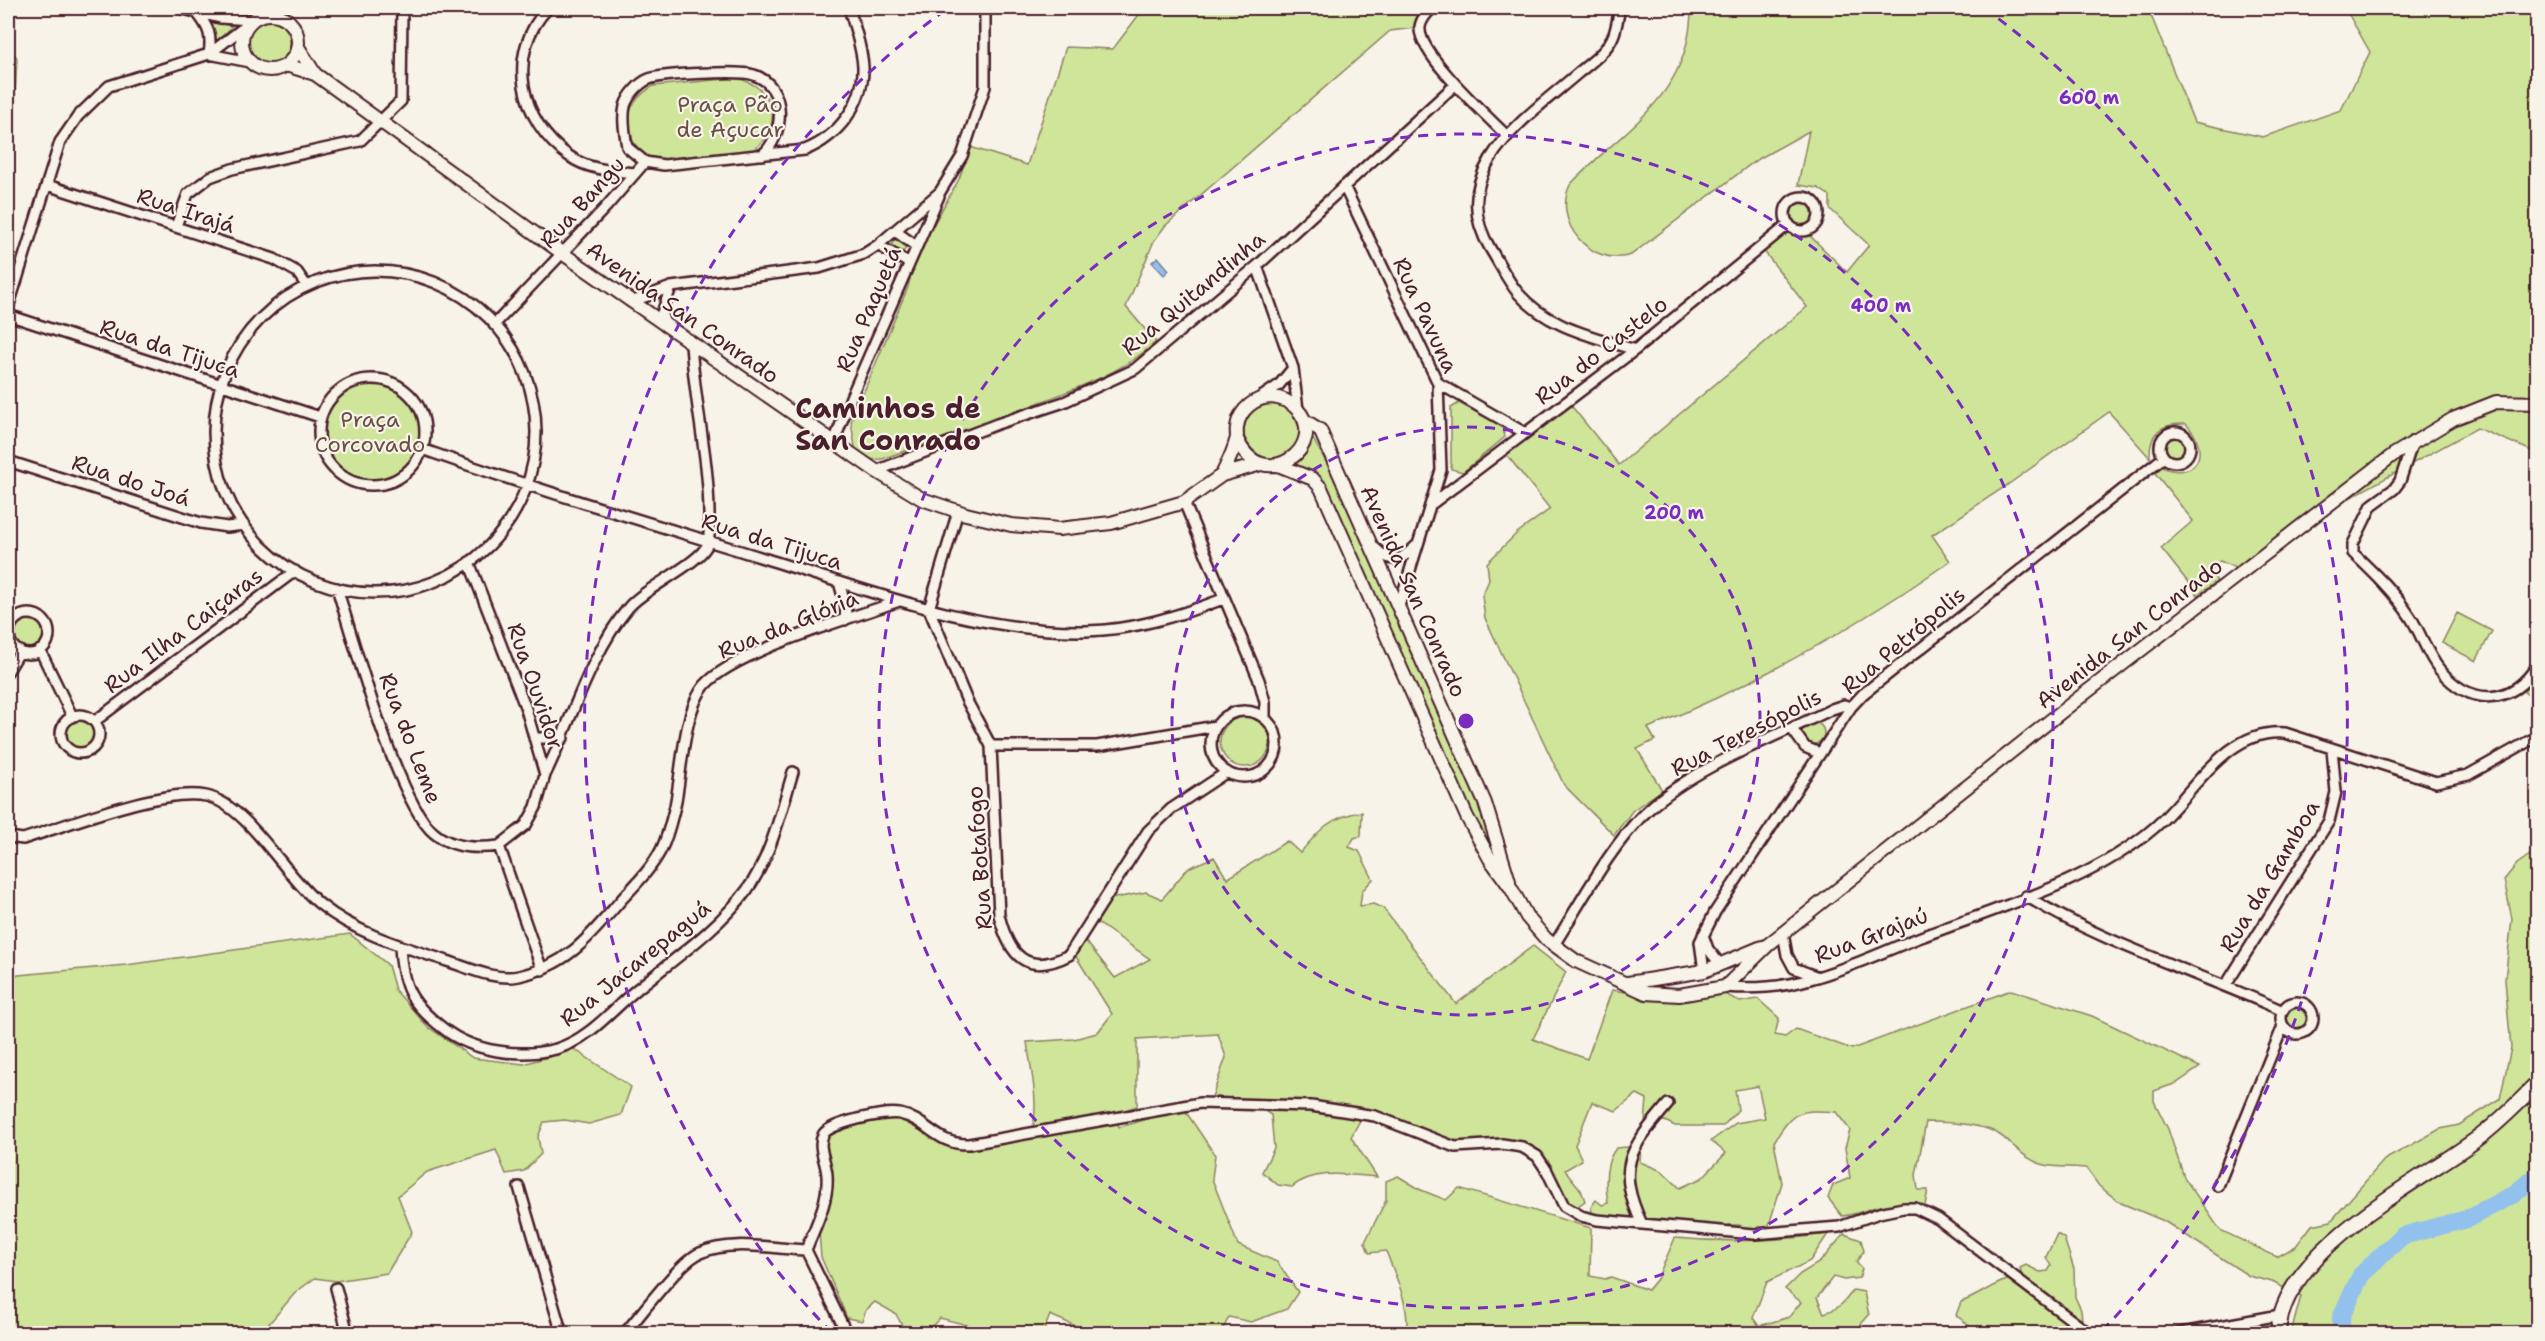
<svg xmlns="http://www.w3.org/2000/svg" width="2545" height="1341" viewBox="0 0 2545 1341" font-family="'Shantell Sans',sans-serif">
<rect width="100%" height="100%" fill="#f7f3e8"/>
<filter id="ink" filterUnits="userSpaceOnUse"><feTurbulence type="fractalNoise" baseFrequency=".0167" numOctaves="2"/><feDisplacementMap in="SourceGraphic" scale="12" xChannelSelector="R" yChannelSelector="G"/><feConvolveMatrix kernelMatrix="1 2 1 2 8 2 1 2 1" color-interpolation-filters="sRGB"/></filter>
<g filter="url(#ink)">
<path fill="#cfe59a" stroke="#8c8262" stroke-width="1.5" d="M1144 8H1422L1415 28 1390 31 1165 226 1154 241 1126 307 1156 342C1125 371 1082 386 1043 401 990 422 936 440 882 459L867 460 856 453 851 422 908 287 914 260 959 179 970 147 1027 165 1066 47 1113 49Z
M1691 8H2148L2194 122 2263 137 2341 110 2370 52 2345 8H2537V453L2477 428 2271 541 2235 568 2220 561 2210 572 2217 581 2198 595 2161 548 2193 521 2155 473 2162 467C2199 482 2211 449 2186 424 2161 423 2149 432 2150 458L2109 412 2006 486 1932 535 1950 561C1855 628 1756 684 1648 728L1655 740 1637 749 1662 790 1633 810 1614 835 1564 785 1485 618 1482 596 1489 580 1487 563 1517 533 1550 509 1506 454 1570 404 1619 465 1807 307 1763 250 1792 230 1808 234 1847 272 1869 245 1830 209V196L1818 188 1798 185 1809 131 1755 161 1631 255C1591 268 1552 222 1570 185 1623 128 1691 97 1691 8Z
M246 42a22 22 0 1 1 44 0a22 22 0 1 1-44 0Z
M209 21 232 26 217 43 215 33Z
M8 44 17 58 11 168 8 167Z
M735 78C779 86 786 134 746 154L653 160C620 140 620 106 653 86Z
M1789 214a13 13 0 1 1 26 0a13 13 0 1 1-26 0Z
M892 246a7 7 0 1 1 14 0a7 7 0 1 1-14 0Z
M322 432a49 49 0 1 1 98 0a49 49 0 1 1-98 0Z
M1459 403 1502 426 1505 437 1463 472 1451 469V408Z
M1244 432a28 28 0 1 1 56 0a28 28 0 1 1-56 0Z
M1309 432 1334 476 1479 804 1499 863 1491 858 1332 497 1325 485 1286 466Z
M2164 447a11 11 0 1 1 22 0a11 11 0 1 1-22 0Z
M2457 613 2492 631 2476 661 2442 643Z
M15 634a14 14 0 1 1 28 0a14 14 0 1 1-28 0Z
M2537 671V701L2524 692Z
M1220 742a25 25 0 1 1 50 0a25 25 0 1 1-50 0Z
M65 734a14 14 0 1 1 28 0a14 14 0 1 1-28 0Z
M1802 733a11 11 0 1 1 22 0a11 11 0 1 1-22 0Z
M1362 812 1361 836 1354 838 1349 847 1359 851 1373 879 1362 891 1360 906 1373 904 1383 908 1456 1004 1533 946 1566 972 1533 1039 1587 1059 1612 990 1654 996 1716 989 1740 1002 1758 999 1779 1018 1775 1035 1785 1037 1796 1029 1852 1049 2011 990 2092 1016 2200 1067 2177 1083 2154 1091V1101L2168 1129 2184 1177 2220 1230 2277 1257 2296 1246 2312 1225 2331 1221 2384 1160 2440 1129 2459 1125 2500 1099 2511 1048 2505 980 2512 919 2504 880 2517 864 2537 850V1333H2291L2301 1296 2272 1282 2249 1276 2164 1221 2121 1203 2099 1186 2086 1168C2073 1166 2056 1168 2045 1165 2023 1160 2013 1142 1995 1132 1976 1123 1947 1122 1926 1122L1916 1175 1918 1190H1928L1925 1205C1910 1203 1895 1202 1880 1206 1866 1209 1857 1215 1842 1216L1828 1198 1833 1185 1850 1178 1845 1148 1850 1130 1836 1112C1800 1109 1793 1110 1774 1142L1782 1183 1768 1228 1746 1229 1739 1225H1729L1724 1229 1609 1218 1592 1213 1591 1207 1596 1200 1602 1205 1608 1203C1605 1185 1604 1163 1616 1148L1641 1146 1640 1162 1662 1171 1680 1188 1702 1178 1726 1153 1711 1141 1736 1123 1765 1118 1758 1086 1735 1090 1738 1110 1723 1126H1675L1665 1121 1645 1123 1647 1099 1637 1094 1616 1111 1592 1102 1575 1145 1582 1160 1565 1170 1581 1190 1585 1201 1575 1208 1567 1203 1539 1153 1512 1141 1452 1144 1362 1117 1351 1137 1377 1177C1349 1175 1315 1168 1292 1187L1278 1185 1262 1172 1274 1148 1271 1115 1244 1098 1211 1100 1226 1057 1218 1034 1137 1039V1106L1113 1114 1119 1127C1142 1122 1161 1113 1184 1109L1215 1155 1212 1179 1238 1245 1277 1262 1298 1292 1287 1309 1251 1322 1229 1317 1221 1333H1092L1050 1315 1043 1333H999L940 1318 931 1327V1333H906L896 1314 875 1302 866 1310 862 1321 847 1318 821 1257 819 1232 833 1184 827 1145 831 1131 893 1116 955 1149 1030 1138C1041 1108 1031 1071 1027 1042L1074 1039 1097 1033 1112 1014 1075 955 1085 940 1115 978 1150 959 1095 921 1110 899 1146 892 1162 899 1188 868 1214 857 1227 879 1287 841 1300 853C1320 829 1331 816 1362 812Z
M350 934 388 965 395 990 428 1027 473 1058 524 1064 574 1049 631 1087 621 1115 589 1124 565 1120 544 1122 538 1137 541 1154 524 1171 506 1174 496 1150 427 1172 398 1196 412 1232 387 1273 336 1281 315 1278 296 1292 261 1333H8V976L126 965Z
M2284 1019a11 11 0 1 1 22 0a11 11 0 1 1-22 0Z
M1398 1176 1421 1190 1446 1200 1459 1188 1591 1228 1590 1276 1605 1279 1611 1277 1648 1290 1657 1279 1675 1238C1726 1243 1777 1241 1828 1234L1810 1261 1767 1282 1753 1318 1759 1326 1789 1317 1801 1302 1785 1289 1800 1274 1820 1262 1844 1234 1861 1240 1864 1251 1856 1262 1862 1269 1859 1278 1844 1280 1833 1277 1817 1298 1824 1313C1839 1309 1845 1302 1853 1290L1864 1292 1869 1315 1861 1324 1860 1334 1406 1333C1411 1308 1395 1275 1386 1251L1369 1253 1365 1242 1386 1200V1181Z
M2057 1234 2064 1238 2074 1269 2075 1297 2081 1310 2083 1333H1974L1973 1329 1956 1315 1961 1302C1983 1295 1997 1278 2022 1278L2020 1268 2026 1265 2040 1272 2048 1271 2051 1266 2046 1257Z"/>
<path fill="#92c1ed" stroke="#75809f" stroke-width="1.5" d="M1158 257 1169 270 1164 275 1152 262Z"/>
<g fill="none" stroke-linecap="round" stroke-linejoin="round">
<path stroke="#92c1ed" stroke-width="18" d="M2341 1334V1317L2361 1275 2402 1236 2467 1219 2514 1194 2538 1175"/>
<g stroke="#4a1f2b" stroke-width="14">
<path id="minor" d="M179 8 220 18 252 20
M548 8C505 53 520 122 569 156 588 170 613 171 635 173
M1432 8C1427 13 1421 19 1420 27 1417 53 1487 116 1506 135
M1620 8C1618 16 1617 26 1614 34 1608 51 1590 63 1577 74 1525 119 1443 172 1491 250 1500 264 1507 280 1518 293 1548 328 1593 336 1635 350
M198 14C209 28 212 36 209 54
M209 54 250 62
M645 162 627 147C625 134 622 119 625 106 628 96 639 83 649 79 662 74 741 70 754 75 788 86 785 136 762 155
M47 185 274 259 297 272 306 285
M1344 186 1438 383 1441 470 1399 606
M1785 214a17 17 0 1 1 34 0a17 17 0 1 1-34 0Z
M176 226 188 194 210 177 232 169 360 141 401 101 402 8
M895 231 916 246
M878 245 909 263
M1257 266 1293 368 1298 410
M214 432a161 161 0 1 1 322 0a161 161 0 1 1-322 0Z
M631 302 671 287 819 268 864 254 878 245 940 192 962 156 985 87V8
M8 308 60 142 78 116 109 86 209 54 247 25
M8 315 320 417
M494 325 606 207 645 162 664 165 805 150C838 137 864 103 863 67 862 47 854 26 849 8
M665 326 662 313 671 287
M319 432a53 53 0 1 1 106 0a53 53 0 1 1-106 0Z
M1438 383 1525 433
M1260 398 1279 385 1293 368
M2160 447a15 15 0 1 1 30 0a15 15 0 1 1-30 0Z
M2413 441 2400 481 2394 489 2372 505 2353 544V553C2374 573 2395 593 2411 618 2422 635 2427 655 2440 670 2471 707 2512 706 2538 664
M834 442 851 397 939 196
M422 449C534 489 647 522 760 557 864 589 976 633 1086 631 1134 630 1178 616 1223 599
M8 461 201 523 227 527 244 525
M876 471 997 424 1064 402 1135 369 1257 266 1455 85
M1184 502 1259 680 1265 702V718
M1433 503 1635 350 1789 224
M958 511 929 609 967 701 991 746 999 915C1009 955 1026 977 1069 955L1148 831 1171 809 1227 772
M1375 548C1394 566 1400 561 1417 545
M469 562 526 709 545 775 536 807 526 825 499 846
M839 582 846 607 845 620
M337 588C353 639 398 804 434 833 452 848 477 849 499 846
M9 634a20 20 0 1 1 40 0a20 20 0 1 1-40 0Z
M40 650 72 716
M8 671 20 651
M1211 744a33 33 0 1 1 66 0a33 33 0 1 1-66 0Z
M61 734a19 19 0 1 1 38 0a19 19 0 1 1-38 0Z
M95 721 295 571
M1792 729 1805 747 1819 753
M534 738H563
M991 746H1097L1216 726
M545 775C571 722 590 654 628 608 645 587 702 563 708 543 710 535 709 524 709 515 709 458 694 401 691 343
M8 837 23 839C68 825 163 787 206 796 248 805 286 878 321 905 357 934 404 947 447 961 469 968 495 981 519 976 569 965 590 936 622 899 636 884 651 869 661 850 668 836 671 821 675 806 682 772 683 711 705 685 735 651 852 618 899 601
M499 846 542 970
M2026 896C2106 945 2198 972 2283 1011
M1783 933 1787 955 1794 968 1818 977
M1703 935 1708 949 1720 964
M1554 945C1580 904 1612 843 1648 810 1695 766 1774 738 1832 709L1844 705 1851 707
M400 946C402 988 411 1004 444 1029 473 1052 520 1058 556 1049 588 1040 612 1010 636 990 674 959 718 929 747 890 771 857 781 811 793 772
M1704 971 1700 942 1715 912 1851 707 1863 694 2164 457
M2226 985 2329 821 2336 792 2332 749
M1725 987C1752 989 1784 987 1810 979 1848 969 1884 951 1921 937 1997 908 2093 881 2154 828 2193 795 2226 727 2285 733L2436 782 2468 775 2538 736
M2281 1018a16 16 0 1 1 32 0a16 16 0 1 1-32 0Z
M2218 1186 2283 1026
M519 1187 562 1334
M1642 1224C1615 1166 1630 1149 1668 1104
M806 1250C815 1227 829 1201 827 1176 827 1163 817 1148 823 1135 828 1123 886 1111 900 1114 928 1120 936 1145 969 1144L1200 1103 1311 1106 1375 1116 1455 1147 1502 1144 1522 1147 1537 1156 1547 1171 1564 1206 1581 1216 1597 1220 1754 1234 1839 1227 1879 1213 1903 1208H1915L1938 1219 2090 1334
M806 1250 847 1334
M336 1288 348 1334
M624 1334C641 1315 680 1261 700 1253 731 1239 774 1249 806 1250
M2176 1334 2280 1315"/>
</g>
<g stroke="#4a1f2b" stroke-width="16">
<path id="tertiary" d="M242 42a28 28 0 1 1 56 0a28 28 0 1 1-56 0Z
M298 47 315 74
M286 65 315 74 562 253 876 471 922 499 966 514 1011 525 1059 529 1111 523 1184 502 1222 475 1261 464
M1304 420 1320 430 1485 803 1509 881
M1278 465 1313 479 1321 488 1467 817 1490 859 1511 888 1527 917 1546 939 1576 961 1646 993 1679 995 1725 987
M1222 475C1227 464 1233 453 1236 441 1238 437 1236 432 1237 427 1239 410 1255 397 1272 397 1282 398 1290 401 1297 409 1331 446 1262 497 1237 439
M1628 983 1704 971 1762 947
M1725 987 1769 944 2075 701 2393 455 2453 419 2496 402 2538 403"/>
</g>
<g stroke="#4a1f2b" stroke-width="18">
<path id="secondary" d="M2278 1334C2281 1251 2417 1183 2477 1139 2499 1123 2518 1103 2538 1083"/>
</g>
<use href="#minor" stroke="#f7f3e8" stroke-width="9"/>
<use href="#tertiary" stroke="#f7f3e8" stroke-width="12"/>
<use href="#secondary" stroke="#f7f3e8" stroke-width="14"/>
</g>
</g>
<g fill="none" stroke="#7b2cbf" stroke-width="3" stroke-dasharray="10 8">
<circle cx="1466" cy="721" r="294"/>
<circle cx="1466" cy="721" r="587"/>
<path d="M832 1333A881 881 0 0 1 948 8M1984 8A881 881 0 0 1 2100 1333"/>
</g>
<g text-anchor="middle" stroke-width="4.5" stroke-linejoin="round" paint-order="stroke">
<g font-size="22" fill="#6b5047" stroke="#f7f3e8">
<text x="730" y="112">Praça Pão<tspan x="730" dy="25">de Açucar</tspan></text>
<text x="370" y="427">Praça<tspan x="370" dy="25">Corcovado</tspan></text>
</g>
<g font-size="22" fill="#4a1f2b" stroke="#f7f3e8">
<text transform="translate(582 202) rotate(-48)" y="8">Rua Bangu</text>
<text transform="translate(186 210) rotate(18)" y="8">Rua Irajá</text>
<text transform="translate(1193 293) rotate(-40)" y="8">Rua Quitandinha</text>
<text transform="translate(868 309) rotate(-67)" y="8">Rua Paquetá</text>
<text transform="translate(683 312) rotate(35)" y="8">Avenida San Conrado</text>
<text transform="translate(1426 315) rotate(65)" y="8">Rua Pavuna</text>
<text transform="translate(170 348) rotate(18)" y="8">Rua da Tijuca</text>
<text transform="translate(1601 350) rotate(-38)" y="8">Rua do Castelo</text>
<text transform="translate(131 480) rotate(18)" y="8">Rua do Joá</text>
<text transform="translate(772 541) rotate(17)" y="8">Rua da Tijuca</text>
<text transform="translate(1414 591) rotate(66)" y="8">Avenida San Conrado</text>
<text transform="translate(788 624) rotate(-22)" y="8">Rua da Glória</text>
<text transform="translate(183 630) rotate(-37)" y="8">Rua Ilha Caiçaras</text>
<text transform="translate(2129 633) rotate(-38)" y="8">Avenida San Conrado</text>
<text transform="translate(1903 640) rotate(-40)" y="8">Rua Petrópolis</text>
<text transform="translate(536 686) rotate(71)" y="8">Rua Ouvidor</text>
<text transform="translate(1746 732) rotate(-27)" y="8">Rua Teresópolis</text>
<text transform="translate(411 738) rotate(69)" y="8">Rua do Leme</text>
<text transform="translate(979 858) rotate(-94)" y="8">Rua Botafogo</text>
<text transform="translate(2269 876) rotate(-59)" y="8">Rua da Gamboa</text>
<text transform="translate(1871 935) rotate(-21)" y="8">Rua Grajaú</text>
<text transform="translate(635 963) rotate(-39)" y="8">Rua Jacarepaguá</text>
</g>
<g font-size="28" font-weight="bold" fill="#4a1f2b" stroke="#f7f3e8">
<text x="888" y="418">Caminhos de<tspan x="888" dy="32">San Conrado</tspan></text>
</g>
</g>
<circle cx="1466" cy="721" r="9" fill="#7b2cbf" stroke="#f7f3e8" stroke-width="3"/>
<g font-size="18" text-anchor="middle" font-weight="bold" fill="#7b2cbf" stroke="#f7f3e8" stroke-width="4.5" stroke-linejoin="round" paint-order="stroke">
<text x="2089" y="104">600 m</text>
<text x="1881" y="312">400 m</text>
<text x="1674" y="519">200 m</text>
</g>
<rect width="2545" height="1341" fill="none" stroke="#f7f3e8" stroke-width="30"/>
<rect x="15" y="15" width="2515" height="1311" fill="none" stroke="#4a1f2b" stroke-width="2" filter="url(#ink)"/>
</svg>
